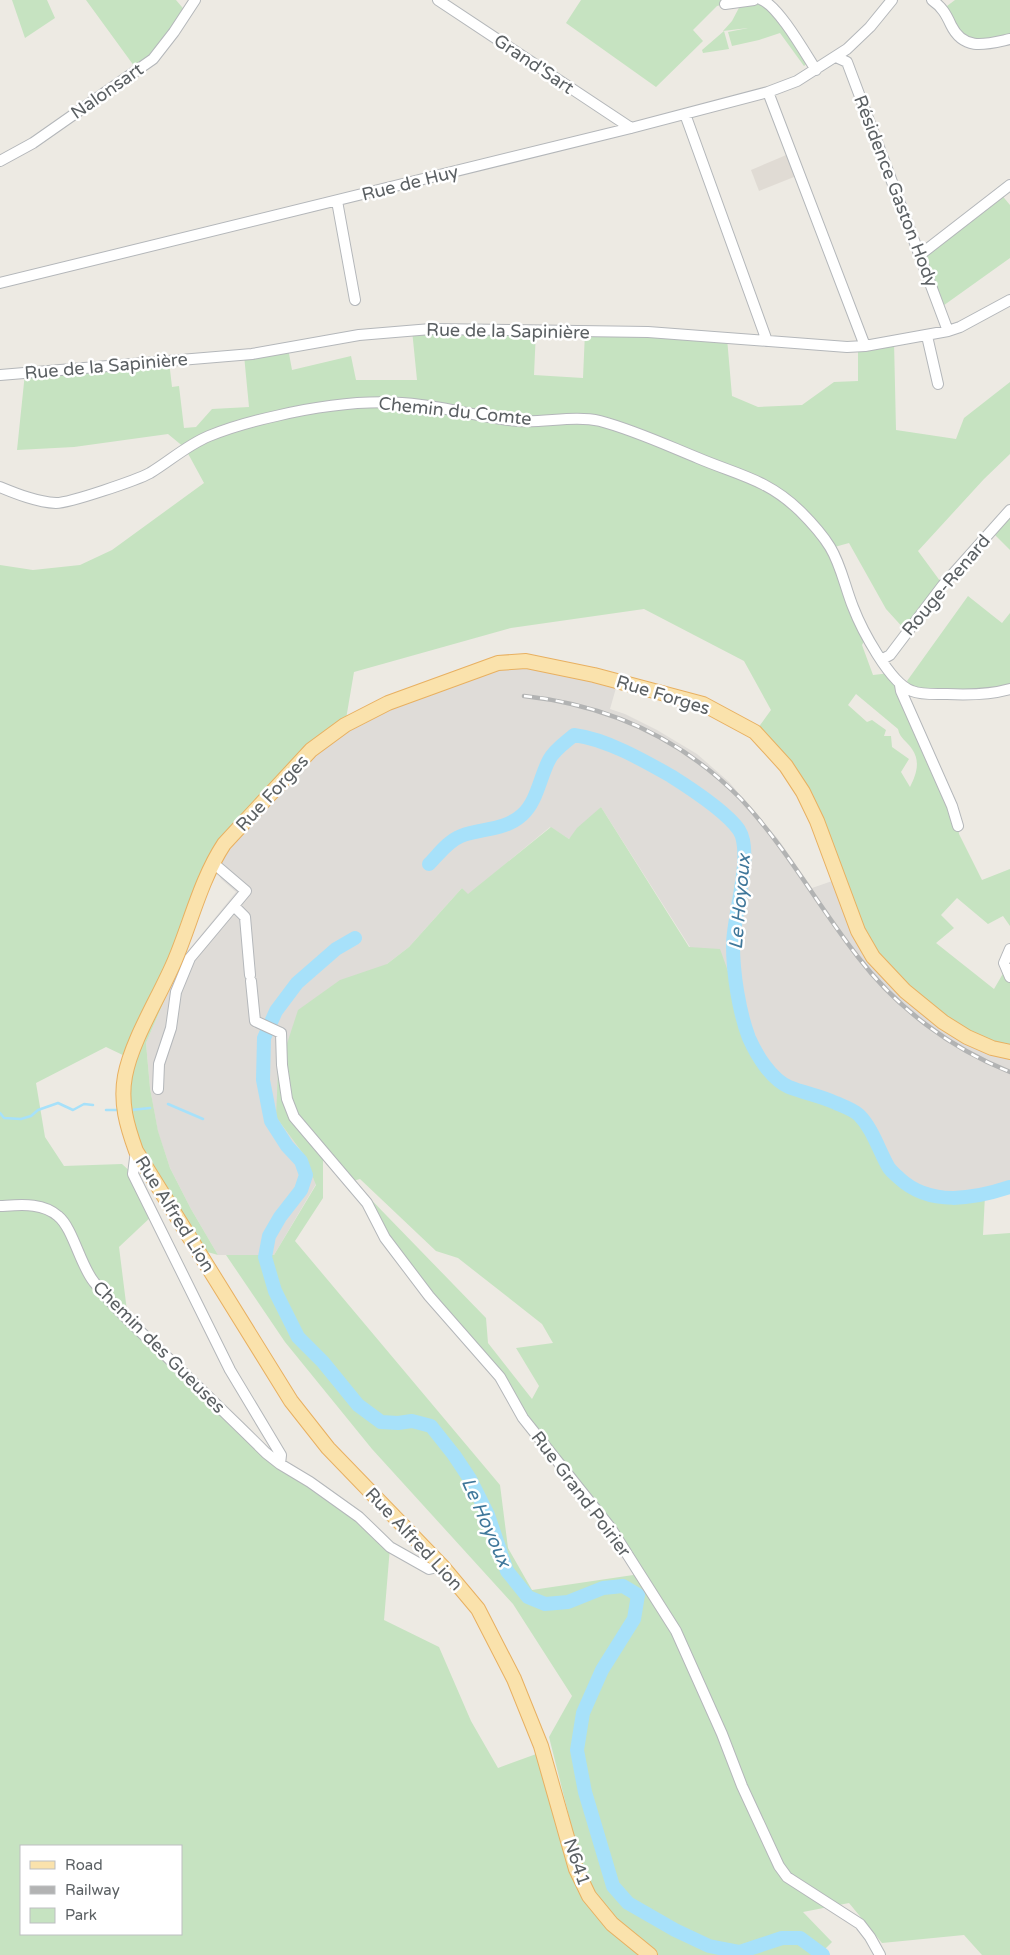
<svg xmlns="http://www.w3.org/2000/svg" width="1010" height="1955" viewBox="0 0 1010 1955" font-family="'Varela Round',sans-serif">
<rect width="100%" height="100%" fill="#edeae3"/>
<path fill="#dfdcd8" d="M498 663 618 681 610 709 625 714 657 730 697 754 729 782 778 839 812 888 838 879 1010 1052V1187L985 1195 959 1198H938L922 1194 906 1184 890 1170 877 1143 859 1114 819 1096 788 1086 768 1071 749 1039 740 1007 690 947 601 807 569 839 550 827 468 895 462 888 409 947 387 964 276 1117 304 1155 316 1184 274 1255H218L191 1209 170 1168 158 1132 150 1088 146 1043 183 957 236 892 221 879 212 862 224 844 345 725Z"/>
<path fill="#e0dbd4" d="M791 153 799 175 759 191 751 170Z"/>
<path fill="#c6e3c1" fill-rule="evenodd" d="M12 0H47L55 18 25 38Z
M86 0H176L187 13 137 70Z
M581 0H723L725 4 717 6 693 30 703 41 656 87 566 23Z
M762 0 810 61 804 66 780 33 759 40 732 46 728 32 748 28 723 31 732 21 742 2Z
M955 0H1010V39L966 41 943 9Z
M724 31 729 49 703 53 702 50Z
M1000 193 1010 205V258L940 308 921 254Z
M412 330H536L534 375 583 378 585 332 727 338 732 396 758 407 802 405 834 382 858 381V346L894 341 896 430 956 439 964 418 1010 382V454L984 479 918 551 943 585 906 631 886 609 849 543 831 548 867 636 862 645 873 675 891 673 958 826 959 834 982 880 1010 869V926L1003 916 988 924 957 898 941 915 954 928 936 943 994 989 1005 970 1010 977V1052L967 1037 873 957 817 821 755 732 771 710 744 661 644 609 511 628 354 672 345 725 224 844 183 957 146 1043 150 1088 158 1131 170 1168 191 1209 218 1255 197 1249 126 1124 129 1058 106 1047 36 1083 45 1137 64 1166 122 1164 133 1174 153 1215 119 1247 128 1319 266 1453 310 1482 390 1547 384 1620 439 1647 471 1721 498 1768 539 1753 572 1870 643 1955H0V565L33 570 80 565 112 550 204 483 185 448 168 434 74 447 17 450 25 373 169 361 172 387 179 386 184 428 196 427 212 409 249 407 244 355 288 348 292 370 351 356 356 380H417ZM856 694 898 729C900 739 907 741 912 749 921 762 916 775 910 787L901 772 909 759 892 747 891 736H884L886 730 872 720 867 722 848 705ZM21 1846H181V1934H21Z
M1010 510V550L991 531Z
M968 596 1002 623 1010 613V689L911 691 907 681Z
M601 807 689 947 720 949C727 968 734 988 740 1007 749 1036 759 1071 788 1086 807 1096 842 1099 859 1114 867 1122 878 1146 884 1157 906 1201 943 1199 985 1195L983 1235 1010 1233V1955H982L964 1935 882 1943 849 1903 803 1912 832 1942 819 1955H657L616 1922 593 1893 582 1868 549 1737 572 1696 513 1604 372 1449 285 1342 226 1255H274L316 1185 304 1155 276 1117 278 1071 298 1010 340 980 387 964 409 947 462 888 468 894 551 827 569 839 577 828ZM327 1157 367 1203 429 1296 514 1399 640 1574 532 1590 508 1548 500 1485 295 1241 323 1198V1161ZM360 1179 436 1251 458 1258 542 1324 553 1343 516 1348 539 1386 532 1399 488 1343 486 1318 353 1181Z"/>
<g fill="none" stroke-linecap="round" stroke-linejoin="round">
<path stroke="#a7e1fa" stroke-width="2.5" d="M168 1104 203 1119
M106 1110H118
M131 1110 150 1108
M0 1113 4 1118 21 1119 31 1116 38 1110 58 1103 73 1110 84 1104 93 1105"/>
<path stroke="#a7e1fa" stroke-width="14" d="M429 864C438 855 448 841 461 836 482 828 504 831 522 815 537 802 540 777 549 760 554 750 566 742 574 735 606 739 643 760 671 776 690 788 726 811 739 830 754 853 733 916 733 945 733 973 739 1012 749 1038 757 1056 771 1079 789 1087 804 1093 821 1096 836 1103 843 1106 854 1110 859 1115 873 1129 879 1151 889 1168 892 1172 896 1175 899 1178 930 1207 974 1199 1010 1187
M355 938 336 949 297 983 276 1011 264 1038 263 1080 271 1121 287 1146 301 1161 306 1175 301 1190 280 1217 269 1236 265 1257 275 1291 298 1337 323 1362 358 1405 381 1422 398 1423 412 1421 431 1426 454 1455 470 1479 488 1515 507 1571 528 1597 545 1604 568 1602 603 1588 623 1586 638 1595 634 1619 602 1670 583 1713 577 1750 585 1792 613 1886 628 1903 675 1930 709 1946 740 1952 782 1938H800L823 1955"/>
<g stroke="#b4b7ba" stroke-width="12">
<path id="minor" d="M438 0 631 128
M762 0C779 7 805 53 816 70
M932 0C942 7 946 14 951 25 964 52 987 44 1010 39
M725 4 754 0
M836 57 847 62 948 331
M768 92 865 346
M685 114 767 341
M0 161 33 143 153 59 174 32 195 0
M337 201 355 300
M921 254 1010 185
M0 283 631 128 768 92 797 81 847 49 870 27 892 0
M927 336 938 384
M0 375 252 354 359 335 431 329 648 332 847 347 865 346 948 331 960 327 1010 300
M0 487C17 494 37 502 56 503 70 503 137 480 150 473 170 461 187 445 209 436 231 427 253 421 276 416 323 405 372 398 421 405 454 409 485 418 518 421 545 423 574 415 600 421 634 430 666 445 698 458 738 475 767 479 800 511 811 522 822 534 830 547 841 565 845 587 853 607 861 628 890 684 912 691 922 695 936 694 947 694 968 695 989 695 1010 689
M881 660 890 655 943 585 1010 510
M900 685 901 691 952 806 958 826
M234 906 245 917 250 975
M1010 949 1004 963 1010 977
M251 981 255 1021 281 1033 282 1065 287 1099 294 1117 367 1203 385 1238 429 1296 500 1377 523 1418 610 1527 676 1631 722 1734 742 1786 779 1866 787 1877 860 1924 870 1937 880 1955
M158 1089 159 1064 171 1028 176 992 190 958 246 891 212 862
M136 1151 133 1174 230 1370 281 1455 280 1464
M0 1206C20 1205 42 1202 58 1216 73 1228 80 1265 94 1282 115 1309 141 1332 165 1355 199 1388 233 1420 266 1453L280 1464 310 1482 359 1517 390 1547 429 1569 442 1566"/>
</g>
<g stroke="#e8b061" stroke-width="16">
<path id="major" d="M650 1955 612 1924 589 1896 576 1869 541 1746 514 1679 478 1609 442 1566 328 1448 291 1401 136 1151C127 1126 120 1103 125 1076 132 1039 160 996 175 960 191 922 201 879 224 844L311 750 345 725 388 703 498 663 526 661 594 675 703 704 755 732 786 766 803 792 817 821 858 931 873 957 905 991 943 1022 967 1037 992 1048 1010 1052"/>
</g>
<use href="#minor" stroke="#fff" stroke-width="10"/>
<use href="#major" stroke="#fae2ac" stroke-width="14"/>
<g stroke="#b2b3b3" stroke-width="4.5">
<path id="rail" d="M524 696C608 705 681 738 741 799 786 847 818 906 858 957 897 1008 950 1048 1010 1072"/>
</g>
<use href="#rail" stroke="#fff" stroke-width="2.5" stroke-dasharray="8" stroke-linecap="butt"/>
</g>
<g text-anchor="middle" stroke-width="5" stroke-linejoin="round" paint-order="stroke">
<g font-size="18" fill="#5b6063" stroke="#fff">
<text transform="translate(534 64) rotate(34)" y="6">Grand'Sart</text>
<text transform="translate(107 91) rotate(-35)" y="6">Nalonsart</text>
<text transform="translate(410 183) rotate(-14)" y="6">Rue de Huy</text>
<text transform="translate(896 191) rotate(69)" y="6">Résidence Gaston Hody</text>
<text transform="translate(508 331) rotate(1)" y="6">Rue de la Sapinière</text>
<text transform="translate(106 366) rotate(-5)" y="6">Rue de la Sapinière</text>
<text transform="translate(455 411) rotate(6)" y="6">Chemin du Comte</text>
<text transform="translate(946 585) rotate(-50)" y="6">Rouge-Renard</text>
<text transform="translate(663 695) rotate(17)" y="6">Rue Forges</text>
<text transform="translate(272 793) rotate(-47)" y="6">Rue Forges</text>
<text transform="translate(175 1214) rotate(58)" y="6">Rue Alfred Lion</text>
<text transform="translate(159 1347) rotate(45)" y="6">Chemin des Gueuses</text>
<text transform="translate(581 1494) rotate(53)" y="6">Rue Grand Poirier</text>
<text transform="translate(414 1539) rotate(47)" y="6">Rue Alfred Lion</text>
<text transform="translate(577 1862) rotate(71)" y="6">N641</text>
</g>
<g font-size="19" font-style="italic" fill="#3f779a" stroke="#fff">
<text transform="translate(739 902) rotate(-85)" y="7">Le Hoyoux</text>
<text transform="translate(487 1522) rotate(66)" y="7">Le Hoyoux</text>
</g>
</g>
<rect x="20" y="1845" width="162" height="90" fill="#ffffff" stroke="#bdbfc1"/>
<rect x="30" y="1861" width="25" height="8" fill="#fae2ac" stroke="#bdbfc1"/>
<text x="65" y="1870" font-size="15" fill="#5b6063">Road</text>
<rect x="30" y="1886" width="25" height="8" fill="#b2b3b3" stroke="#bdbfc1"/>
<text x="65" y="1895" font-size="15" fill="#5b6063">Railway</text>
<rect x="30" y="1908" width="25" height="15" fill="#c6e3c1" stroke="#bdbfc1"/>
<text x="65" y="1920" font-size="15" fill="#5b6063">Park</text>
</svg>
